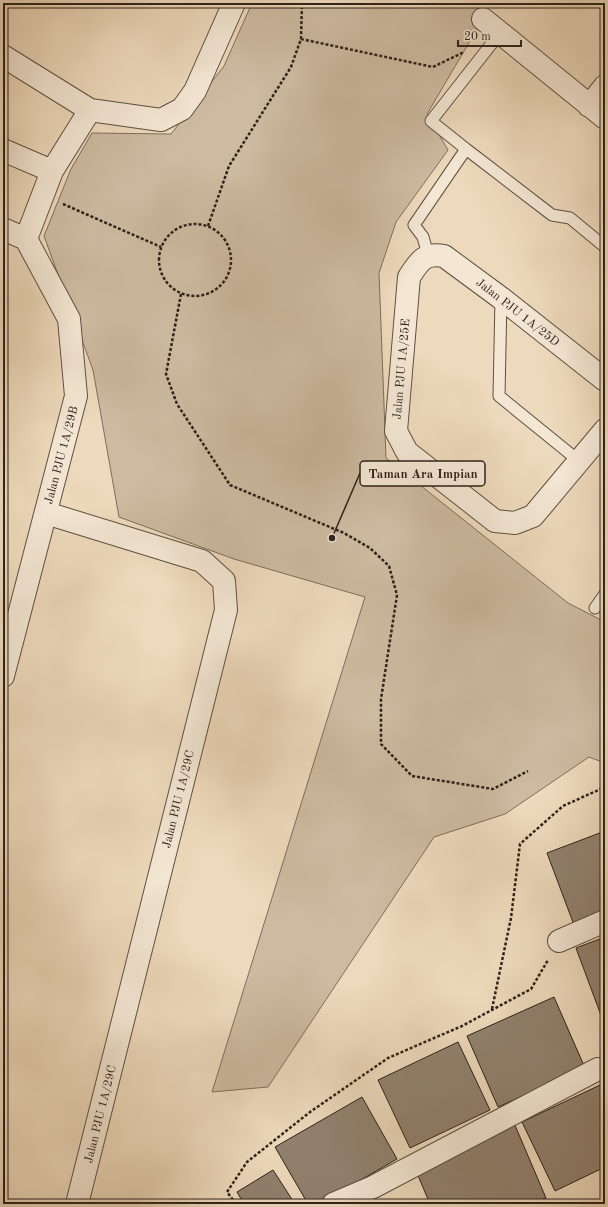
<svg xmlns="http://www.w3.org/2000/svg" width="608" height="1207" viewBox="0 0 608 1207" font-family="'Old Standard TT',serif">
<rect width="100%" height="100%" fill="#edd9bb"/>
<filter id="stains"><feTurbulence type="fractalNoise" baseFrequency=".005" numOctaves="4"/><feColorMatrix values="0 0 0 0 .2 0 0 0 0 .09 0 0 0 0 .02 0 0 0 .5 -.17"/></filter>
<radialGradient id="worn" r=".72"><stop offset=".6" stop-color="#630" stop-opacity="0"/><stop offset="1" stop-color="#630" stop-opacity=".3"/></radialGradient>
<path fill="#cdbaa0" stroke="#7e6e5d" d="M252 3H477L483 19 427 114 448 150 396 222 379 273 386 458 568 603 605 622V763L589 757 505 814 434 837 268 1087 212 1092 365 597 234 559 119 517 93 370 44 236 71 169 92 133 171 134 224 66Z"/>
<path fill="#91816e" stroke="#2e221a" d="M605 831V913L574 925 547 853Z
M605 937V1026L576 948Z
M554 997 585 1068 498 1107 467 1036Z
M458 1042 490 1110 410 1148 378 1080Z
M600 1085 605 1096V1167L555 1191 522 1122Z
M362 1097 397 1159 319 1204H308L275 1147Z
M514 1123 546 1198 531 1204H430L414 1166Z
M273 1170 295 1204H244L237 1192Z"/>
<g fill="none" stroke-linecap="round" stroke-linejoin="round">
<g stroke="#5e5042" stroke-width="13">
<path id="lane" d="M466 149 552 215 570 218 605 247
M428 255 423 237 414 225 466 149 431 121 500 33
M501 298 499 396 579 461
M595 608 605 594"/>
</g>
<g stroke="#5e5042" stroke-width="24">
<path id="street" d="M483 19 605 118
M3 56 90 110 161 120 182 109 195 91 234 3
M589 106 605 86
M3 150 52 171
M3 229 26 239
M26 239 52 171 90 110
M605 380 501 298 444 256C424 252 419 262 409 277L396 431 407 452 495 521 515 523 533 516 605 430
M46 513 202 561 224 581 226 610 77 1204
M3 676 76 396 69 319 26 239
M559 941 605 921
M333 1204 373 1187 598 1069"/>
</g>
<path stroke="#2e221a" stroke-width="2.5" stroke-dasharray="3 2" stroke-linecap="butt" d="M301 39 433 67 464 52
M63 204 161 247
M159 260a36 36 0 1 1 72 0a36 36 0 1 1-72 0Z
M208 226 229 166 291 67 301 39 302 3
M181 294 166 374 177 404 230 485 344 533 370 548 389 566 397 595 381 699V744L412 776 493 789 528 771
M492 1009 511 918 520 844 563 806 605 787
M236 1204 227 1192 247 1162 310 1112 388 1058 462 1026 531 989 548 960"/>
<use href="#lane" stroke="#f3e6d3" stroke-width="11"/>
<use href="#street" stroke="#f3e6d3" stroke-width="22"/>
</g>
<g text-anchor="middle" stroke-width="3" stroke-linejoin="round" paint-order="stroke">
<g font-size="12" fill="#2e221a" stroke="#f3e6d3">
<text transform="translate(518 312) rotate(38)" y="4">Jalan PJU 1A/25D</text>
<text transform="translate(401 369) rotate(-85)" y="4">Jalan PJU 1A/25E</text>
<text transform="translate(61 455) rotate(-75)" y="4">Jalan PJU 1A/29B</text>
<text transform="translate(178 799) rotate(-76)" y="4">Jalan PJU 1A/29C</text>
<text transform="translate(100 1114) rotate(-76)" y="4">Jalan PJU 1A/29C</text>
</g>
</g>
<path fill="none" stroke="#2e221a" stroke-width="1.5" d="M332 538L360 473"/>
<circle fill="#2e221a" stroke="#f3e6d3" stroke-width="1.5" cx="332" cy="538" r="4"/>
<rect fill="#f3e6d3" stroke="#2e221a" stroke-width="1.5" x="360" y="461" width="125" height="25" rx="4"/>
<g font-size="13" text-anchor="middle" font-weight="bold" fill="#2e221a">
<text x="423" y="478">Taman Ara Impian</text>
</g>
<rect width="608" height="1207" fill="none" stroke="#edd9bb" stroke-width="16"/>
<rect x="4" y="4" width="600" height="1199" fill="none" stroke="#2e221a" stroke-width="2"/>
<rect x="8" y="8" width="592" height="1191" fill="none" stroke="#2e221a"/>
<path d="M458 40v6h63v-6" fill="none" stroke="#2e221a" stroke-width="2"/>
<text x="464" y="40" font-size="12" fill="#2e221a" stroke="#f3e6d3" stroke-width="3" paint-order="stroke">20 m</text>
<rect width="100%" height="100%" filter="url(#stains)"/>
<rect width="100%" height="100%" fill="url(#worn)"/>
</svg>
